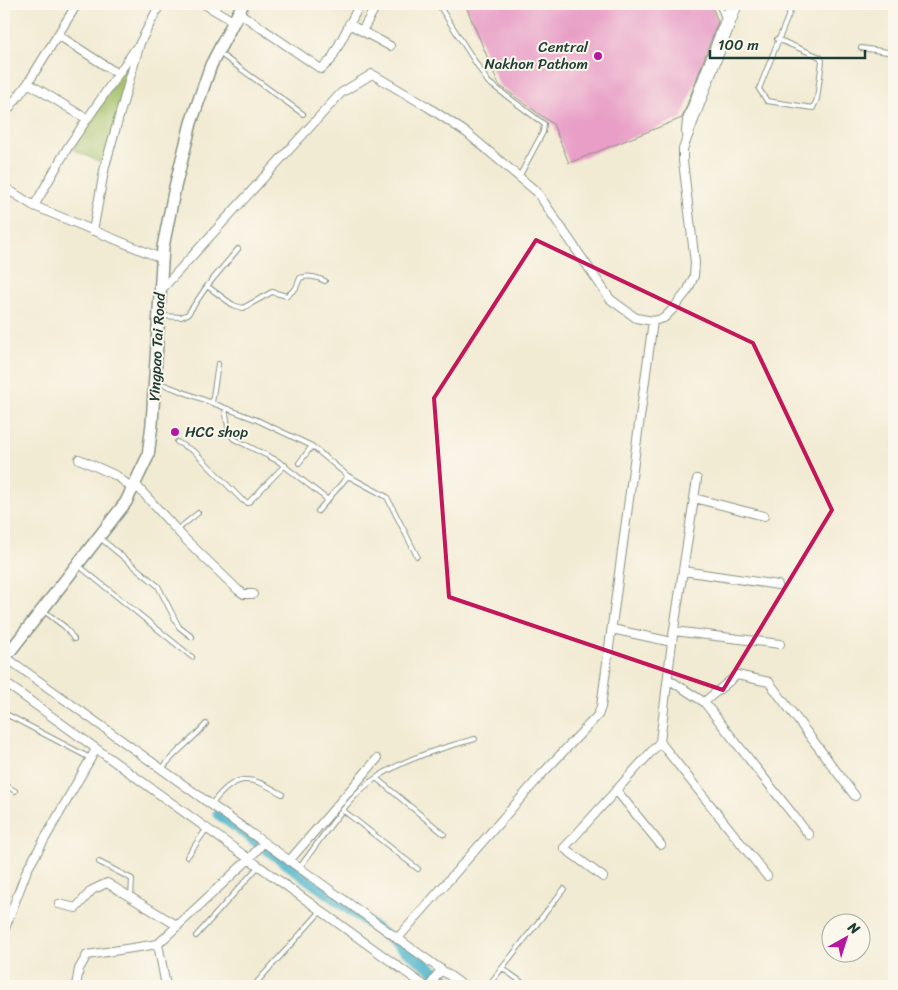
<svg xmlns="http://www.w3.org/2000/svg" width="898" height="990" viewBox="0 0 898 990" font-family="Sriracha,sans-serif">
<rect width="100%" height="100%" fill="#fbf7ec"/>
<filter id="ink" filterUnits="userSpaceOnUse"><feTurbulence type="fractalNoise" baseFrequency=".02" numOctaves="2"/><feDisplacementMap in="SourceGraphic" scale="10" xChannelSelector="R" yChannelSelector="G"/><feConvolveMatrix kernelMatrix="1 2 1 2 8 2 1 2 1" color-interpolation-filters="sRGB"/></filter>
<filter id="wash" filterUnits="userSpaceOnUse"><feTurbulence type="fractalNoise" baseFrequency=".0096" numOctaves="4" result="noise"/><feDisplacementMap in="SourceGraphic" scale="20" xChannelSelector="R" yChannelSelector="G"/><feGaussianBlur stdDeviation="1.12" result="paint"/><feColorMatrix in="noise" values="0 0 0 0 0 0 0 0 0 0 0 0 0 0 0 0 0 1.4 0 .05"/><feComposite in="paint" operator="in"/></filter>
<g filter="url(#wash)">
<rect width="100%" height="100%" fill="#f2ebd4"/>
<path fill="#a3c067" stroke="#617e4e" d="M135 53 108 166 72 149Z"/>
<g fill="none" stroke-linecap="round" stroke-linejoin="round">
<path stroke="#4cb4ca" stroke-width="11" d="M218 814 455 986"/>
</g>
<g id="blocks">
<path fill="#e89ec6" d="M465 4H711L718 22 682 118 569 163 553 124 499 85Z"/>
</g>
</g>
<g filter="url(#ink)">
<use href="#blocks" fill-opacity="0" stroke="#889484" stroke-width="1"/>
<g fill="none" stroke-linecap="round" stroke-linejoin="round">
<g stroke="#889484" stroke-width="6">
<path id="lane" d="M283 4H286
M438 4 488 82 544 124 543 132 519 177
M718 4 724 18
M777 39 820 57 822 61 817 99 813 108 767 101 759 89 793 4
M861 48 894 53
M219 53 303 114
M207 286 233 305 243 308 272 292 287 296 296 288 300 278C309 275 316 277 325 281
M161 316 181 317 188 314 207 286 238 249
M157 382 257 420 312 446 348 476 387 497 417 556
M212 403 218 364
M225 408 229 433 234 439 278 461 328 500
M177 442 195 452 242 500 248 503 285 465
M299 463 312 446
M318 511 348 476
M177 530 198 513
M100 538 158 586 179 627 192 637
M78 565 192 657
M44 611 65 627 74 639
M4 713 90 758
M161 770C174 752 192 741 206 724
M376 778 444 834
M4 784 15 791
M211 805C236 772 249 775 282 794
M344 811 418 869
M187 857 207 828
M99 862 132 879 131 897
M299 868C321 840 346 798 376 778 406 758 441 748 475 739
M4 906 12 911
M196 936 258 867
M502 968 527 986
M257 982 321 911
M488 986 564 889"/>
</g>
<g stroke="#889484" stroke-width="10">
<path id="street" d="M204 4 233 21
M238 12 321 69 331 60 360 4
M349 24 390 46
M362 31 377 4
M58 35 118 74
M28 83 87 119
M4 115 28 83 77 4
M686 132 687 120 731 4
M4 187 34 206 163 259
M34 206 68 147 136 48
M93 231 105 166 140 43 160 4
M161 290 341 93 372 74 428 107 467 133 537 192 610 299 636 318 653 321 664 318 673 309 688 290 694 276 695 263 683 161V149L738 4
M79 459 117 476 134 490
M136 485 184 538 238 590 244 594H253
M694 498 764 516
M683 571 778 585
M612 629 672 642 697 479
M674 631 780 644
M4 656 464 986
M668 679 704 702 737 675 769 682 855 796
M4 682 425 986
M704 702 809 835
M660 742 767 876
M616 790 661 845
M289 861 377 759
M603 877 564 848 660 742 672 642
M59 904 76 908 92 890 107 883 178 926
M4 931 27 870 96 749
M397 939 542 774 598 715 601 707 653 321
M158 944 166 986
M76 986 79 969 87 955 158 944 250 858 263 843
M430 986 441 969"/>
</g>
<g stroke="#889484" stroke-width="14">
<path id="secondary" d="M4 659 126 502 148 456 152 424 163 247 175 187 191 123 211 65 243 4"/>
</g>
<use href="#lane" stroke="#fff" stroke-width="4"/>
<use href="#street" stroke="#fff" stroke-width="8"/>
<use href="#secondary" stroke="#fff" stroke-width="11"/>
</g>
</g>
<path fill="none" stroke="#c2185b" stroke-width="4" stroke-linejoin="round" d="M536 240 753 343 832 510 723 690 449 597 434 398Z"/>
<g fill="#b5179e" stroke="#fbf7ec" stroke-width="2">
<circle cx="598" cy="56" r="5"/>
<circle cx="175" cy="432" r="5"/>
</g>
<g text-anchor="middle" stroke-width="4" stroke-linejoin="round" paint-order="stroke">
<g font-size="15" fill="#1f3d34" stroke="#fbf7ec" text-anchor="end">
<text x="588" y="52">Central<tspan x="588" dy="17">Nakhon Pathom</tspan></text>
<text x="185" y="437" text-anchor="start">HCC shop</text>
</g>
<g font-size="15" fill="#1f3d34" stroke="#fbf7ec">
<text transform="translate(157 347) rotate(-87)" y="5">Yingpao Tai Road</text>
</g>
</g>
<rect width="898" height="990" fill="none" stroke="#fbf7ec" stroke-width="20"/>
<g transform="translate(846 938) rotate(39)"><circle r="24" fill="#fbf7ec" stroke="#a3ada2"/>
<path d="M0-4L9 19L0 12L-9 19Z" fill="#b5179e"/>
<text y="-8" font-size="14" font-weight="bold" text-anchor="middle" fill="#1f3d34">N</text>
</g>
<path d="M710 50v8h155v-8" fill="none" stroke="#1f3d34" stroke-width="2.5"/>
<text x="718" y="50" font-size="15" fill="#1f3d34" stroke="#fbf7ec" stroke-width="4" paint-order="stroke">100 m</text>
</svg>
